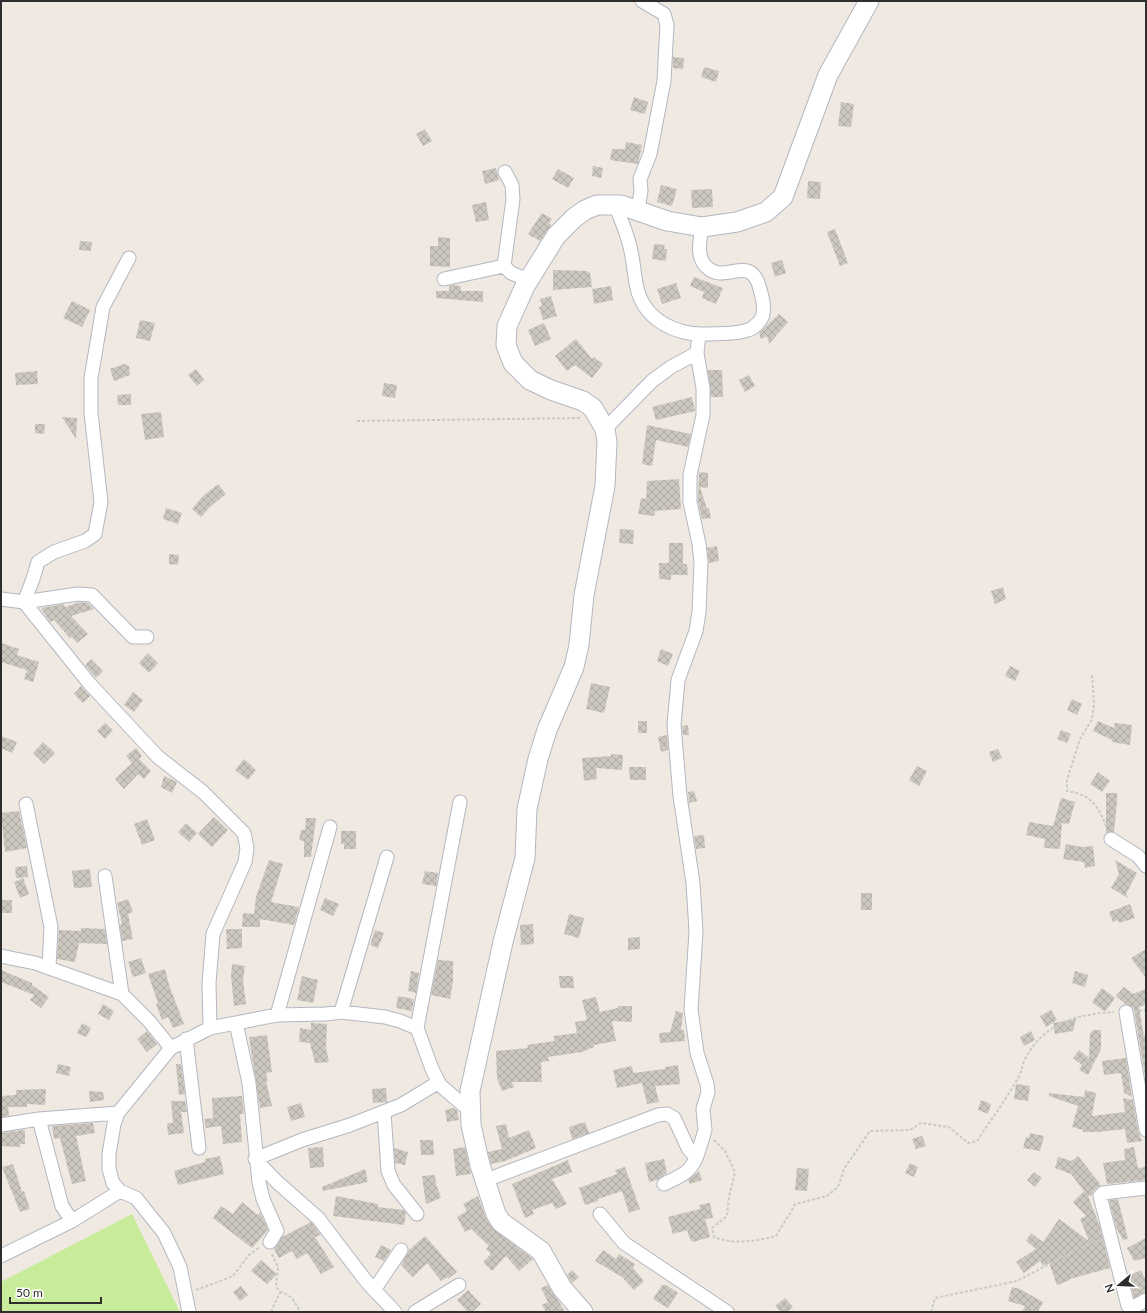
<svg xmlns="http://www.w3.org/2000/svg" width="1147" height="1313" viewBox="0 0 1147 1313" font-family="Lato,sans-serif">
<defs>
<pattern id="building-cross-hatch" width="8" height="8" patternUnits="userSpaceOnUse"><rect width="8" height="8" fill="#cbc7bf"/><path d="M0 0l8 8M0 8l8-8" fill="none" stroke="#afaba4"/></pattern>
</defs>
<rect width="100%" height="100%" fill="#efe9e1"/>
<path fill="#c9ec9a" d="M132 1214 180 1312H1V1282Z"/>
<path fill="url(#building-cross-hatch)" d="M673 57 684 58 683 69 673 68Z
M704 67 719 71 716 82 701 77Z
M634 97 648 102 645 114 630 110Z
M841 102 854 104 851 127 838 126Z
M425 129 432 141 423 146 416 134Z
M626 142 642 145 638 164 610 160 612 149H625Z
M593 166 603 168 601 178 592 176Z
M496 168 499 180 485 184 482 171Z
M558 169 574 178 568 188 552 179Z
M808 181 821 182 820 199 807 198Z
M661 185 677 189 672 206 657 202Z
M712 189 713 207 692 208 691 190Z
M486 202 489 220 476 222 472 205Z
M542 213 552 219 549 223 551 225 540 241 528 234Z
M835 229 848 263 840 266 827 232Z
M438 237 450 238V267L430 266V246H438Z
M80 241 92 242 91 251 79 250Z
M654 244 665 245 664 249H667L666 261 652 259Z
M782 260 786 273 775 277 771 263Z
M553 270 587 271 588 273 590 272 592 287 553 290Z
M694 277 723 288 716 304 702 298 704 292 690 286Z
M676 283 681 298 662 304 657 289Z
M454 285 461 286V291H483V302L436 298V291H449V286Z
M611 286 613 300 594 304 592 289Z
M551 296 557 316 543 320 539 307 542 306 540 299Z
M72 301 90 310 82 327 63 318Z
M779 314 788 322 769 344 767 336 761 339 759 333Z
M140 320 155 323 150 341 136 338Z
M544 323 551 339 535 346 528 330Z
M576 339 592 359 594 357 603 364 592 378 575 365 567 371 555 356Z
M124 364 129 366 130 375 114 381 110 369Z
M196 369 204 380 197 386 188 375Z
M708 370H722L723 397H711Z
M37 371 38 384 16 385 15 373Z
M749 375 755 386 745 392 739 380Z
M384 383 397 385 395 398 382 396Z
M131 394V405H118L117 395Z
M692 397 695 411 656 420 652 407Z
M161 412 164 437 145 440 141 414Z
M62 417 77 418 76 439Z
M35 424H45L44 434 35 433Z
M647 425 691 434 688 447 656 440 652 466 642 464Z
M699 472 708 473V488L700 487 707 509 709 508 711 518 702 519 698 501Z
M679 479 681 509 655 511 654 516 638 514 641 498 646 499 647 481Z
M218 484 226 494 210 507 201 517 192 509 202 497Z
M166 508 182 513 178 524 163 519Z
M620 529 634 530 633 544 619 543Z
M669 543H683V564H687L688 575H671V580L659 579V563H669Z
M717 546 719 561 709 563 707 548Z
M169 554 179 555 178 565 169 564Z
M1003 587 1006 599 995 604 991 591Z
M80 602 88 603 94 609 71 616 88 634 77 643 72 637 70 638 54 620 50 622 41 608 64 604 65 607Z
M1 643 19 649 17 655 39 662 33 682 24 679 27 670 1 662Z
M661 649 673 654 668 666 657 661Z
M148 653 158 663 149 673 139 663Z
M91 659 103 671 96 678 85 665Z
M1010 666 1020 671 1015 681 1005 676Z
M591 683 610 687 604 713 586 709Z
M81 686 90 696 83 703 74 694Z
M133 692 143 700 134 712 124 705Z
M1072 699 1082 704 1077 715 1067 710Z
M638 721H647V733H638Z
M1098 721 1114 728 1115 723 1132 725 1130 745 1112 742V740L1093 731Z
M105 723 113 730 105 739 97 731Z
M688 725 689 735H683L682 726Z
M1061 730 1071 734 1067 743 1057 739Z
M667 735 668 750 661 752 658 737Z
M1 736 17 742 12 753 1 748Z
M43 742 55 753 44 764 33 753Z
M136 748 142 756 139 759 151 771 144 779 138 774 124 789 115 779 132 763 126 756Z
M998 749 1002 758 993 762 989 752Z
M611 754 623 755 622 770 596 768 597 779 584 781 582 758 611 756Z
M244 759 256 770 248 780 235 770Z
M917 766 927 771 919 786 909 780Z
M629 767H646V780H630Z
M1098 772 1110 781 1102 792 1090 784Z
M164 776 177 782 172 793 161 787Z
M694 791 697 801 689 803 688 792Z
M1106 793H1117V802L1114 832 1106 833Z
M1061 798 1075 802 1069 824 1062 823 1060 849 1044 848 1045 839 1026 835 1029 822 1053 826Z
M19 811 27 848 5 852 1 813Z
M214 817 228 830 212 847 198 834Z
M306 818H316L311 857H304V841L299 840 301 830H305Z
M147 819 155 840 142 845 134 824Z
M186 823 197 833 189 842 178 832Z
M341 831H356V849H344V844H341Z
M704 835 705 848 696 849 694 836Z
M1066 844 1082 847 1093 846 1095 866 1085 868 1084 862 1063 859Z
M269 860 283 864 271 902 299 907 294 925 260 919V927H242L243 913 254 914 256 897Z
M1115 860 1137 873 1126 894 1128 898 1111 888 1119 874Z
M27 866 28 877 16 878 15 867Z
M90 869 92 887 74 888 72 871Z
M425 871 438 873 436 886 422 884Z
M23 878 29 894 20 898 14 882Z
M861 893H872V910H861Z
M325 898 339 904 333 916 320 910Z
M128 899 133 912 128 914 133 939 122 941 120 925 122 924 117 903Z
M1 900H12V913H1Z
M1130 904 1135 918 1119 923 1118 920 1113 922 1109 912Z
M569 914 584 918 579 938 564 934Z
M533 924 534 944 521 945 520 925Z
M81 928 105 929 107 944 79 943 75 962 57 959 59 930 81 931Z
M226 929H242V948L227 949Z
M375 930 384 933 378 948 370 945Z
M640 937V949L628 950V938Z
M1146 949V978L1131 958Z
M141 958 146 973 133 977 128 962Z
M438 960 453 961V981L450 999 431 995Z
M232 964 245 966 243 980 246 1004 234 1006 231 976Z
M165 969 169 985 184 1024 173 1028 168 1017 162 1020 156 1004 158 1003 148 974Z
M1 970 32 983V985L49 997 41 1008 30 1000 34 995 1 982Z
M411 971 419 973 416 993 408 991Z
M1075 971 1088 975 1085 987 1072 983Z
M302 976 318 980 313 1003 297 1000Z
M559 976H573L574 988H560Z
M1124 987 1133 994 1146 989V1005L1139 1007 1144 1036 1146 1035V1082L1134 1010 1132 1007 1125 1004 1116 996Z
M1102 988 1115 998 1105 1012 1092 1002Z
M398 996 414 999 412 1011 396 1008Z
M596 997 600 1012 618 1008V1006H632V1022L612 1021 616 1041 594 1045V1047L582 1052 548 1057 549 1061 541 1062 542 1082H512L514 1087 502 1091 497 1078 496 1051 528 1048 527 1045 554 1041V1036L577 1033 575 1022 587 1020 582 1000Z
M103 1004 114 1011 109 1020 98 1014Z
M1051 1010 1057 1020 1046 1027 1040 1016Z
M676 1011 683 1013 681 1030H684L685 1041 660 1043 659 1033 670 1032Z
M1076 1019 1073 1031 1055 1034 1053 1023Z
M82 1023 91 1028 86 1037 77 1033Z
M311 1023 327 1024 326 1048 329 1062 315 1063 310 1043 299 1042 300 1028 311 1030Z
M1093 1030H1101V1049L1088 1075 1079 1070 1082 1065 1073 1058 1079 1050 1089 1058 1090 1034Z
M147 1031 157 1044 147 1052 137 1039Z
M1031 1031 1035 1040 1024 1046 1020 1037Z
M267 1035 272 1072 266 1073 268 1081H266L272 1106 260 1108 249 1037Z
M1126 1058 1132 1097 1124 1093 1121 1073 1104 1075 1102 1061Z
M58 1064 71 1067 69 1076 56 1073Z
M176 1064H181L185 1094 179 1095Z
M678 1065 680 1084 655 1086 659 1102 647 1104 642 1083 617 1088 613 1070 632 1066 633 1073 665 1069V1067Z
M1016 1084 1030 1086 1028 1101 1014 1099Z
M386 1088 387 1102 373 1103 372 1089Z
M46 1089 45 1105 27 1104V1107H8L9 1116 1 1117V1096L16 1095V1090Z
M1085 1090 1096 1093 1092 1116 1125 1112 1123 1098 1133 1100 1138 1131 1142 1141 1127 1143 1125 1129 1097 1132H1083V1130L1072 1127 1078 1106 1049 1096V1093L1084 1097Z
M89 1091 103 1092 104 1100 90 1102Z
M242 1096 244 1114H240L242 1142 223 1144 221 1126 206 1128 204 1119 213 1118 212 1098Z
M981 1100 991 1104 988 1114 978 1110Z
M171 1101H185L187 1112H181L184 1133 168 1135 167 1123H173Z
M301 1103 305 1117 291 1121 287 1107Z
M454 1108 457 1110 459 1120 447 1122 445 1110Z
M585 1122 589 1133 572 1139 569 1127Z
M93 1123 95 1133 76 1136 86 1181 72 1184 60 1138 54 1139 52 1126Z
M506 1124 509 1138 529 1130 536 1148 505 1161 491 1164 488 1152 502 1149 496 1126Z
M23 1130H25V1144H20V1147L1 1146V1133Z
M1030 1133 1044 1136 1040 1151 1023 1148 1026 1137 1029 1138Z
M922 1136 926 1146 916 1149 912 1139Z
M420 1140H433L434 1155H421Z
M323 1147 324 1167 310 1168 308 1148Z
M465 1147 471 1174 456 1176 453 1149Z
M1134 1147 1138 1168 1146 1167V1180L1107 1184 1103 1163 1125 1160 1124 1149Z
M394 1148 408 1152 405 1165 395 1163Z
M220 1156 224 1174 178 1185 174 1171 205 1162V1159Z
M1078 1156 1101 1185 1094 1190 1092 1195 1088 1196 1100 1227 1110 1268 1070 1279V1280L1057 1285 1049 1263 1043 1266 1040 1261 1024 1273 1016 1262 1036 1249 1026 1241 1031 1233 1043 1242 1059 1219 1089 1241 1080 1219 1086 1216 1073 1202 1084 1191 1071 1174 1055 1168 1058 1157 1072 1161Z
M664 1159 667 1173 657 1180 649 1182 645 1163Z
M568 1160 572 1172 552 1179 567 1204 556 1209 552 1203 532 1210 534 1214 525 1218 512 1184Z
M910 1163 918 1167 914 1177 905 1173Z
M13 1164 22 1192 24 1191 30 1209 20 1212 2 1167Z
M625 1167 640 1209 629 1213 622 1191 598 1199V1201L585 1205 579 1188 617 1174 615 1170Z
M797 1168 809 1169 807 1191 795 1190Z
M365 1169 368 1182 323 1191 322 1187Z
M699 1171 702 1180 690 1184 688 1180Z
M1034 1172 1042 1178 1035 1187 1027 1180Z
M435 1175 436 1184 441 1198 426 1204 422 1176Z
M336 1196 378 1204V1207L403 1210 406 1213 404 1225 333 1216Z
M478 1196 486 1218 492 1228 533 1259 519 1271 506 1256 492 1271 483 1262 491 1254 486 1249 489 1246 471 1229 465 1232 457 1217 467 1211 463 1204Z
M1118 1199 1128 1239 1123 1240 1116 1227 1109 1200Z
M242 1202 258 1215 260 1212 268 1230 252 1248 213 1218 221 1206 233 1214Z
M710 1203 713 1218 705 1219 710 1237 693 1242 690 1239 687 1230 673 1234 668 1217 700 1209 699 1205Z
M311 1222 321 1235 315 1237 334 1267 321 1274 307 1253 297 1259 292 1251 279 1258 274 1249 282 1237Z
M425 1236 457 1272 448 1279 447 1277 441 1281 427 1263 413 1277 401 1265 409 1250Z
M1146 1238V1258L1134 1261 1127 1248Z
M381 1245 391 1250 384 1261 375 1257Z
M603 1250 616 1259 619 1254 635 1264 633 1268 644 1281 634 1290 622 1277 595 1261Z
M261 1260 277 1274 267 1284 251 1271Z
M572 1270 579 1277 572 1283 567 1275Z
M1141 1270 1146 1281V1292L1134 1298 1129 1276Z
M548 1285 559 1302 565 1312H546L542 1305 548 1302 541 1288Z
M662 1285H666L678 1293 668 1308 653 1299Z
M241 1286 248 1295 240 1301 233 1292Z
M1012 1287 1020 1289 1043 1302 1038 1312H1022L1025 1306 1008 1301Z
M468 1290 481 1304 472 1312H468L457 1300Z
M785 1298 793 1307 787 1312H781L775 1306Z"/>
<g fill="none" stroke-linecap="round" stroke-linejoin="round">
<g stroke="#b4b7c1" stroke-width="15">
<path id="street" d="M505 172 512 185 513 199 504 266 511 273 529 280
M615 205C621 219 627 233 630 247 634 262 634 278 638 292 647 321 677 335 705 334 718 333 735 335 748 330 754 328 763 320 763 313 765 305 762 297 760 289 751 253 727 283 709 269 695 259 700 241 702 227
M638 210 641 191 640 179 650 154 664 81 667 25 664 14 642 1
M129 258 103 307 91 378V413L101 502 95 534 85 541 54 552 38 562 33 579 24 602 78 594 92 595 133 637H147
M444 279 504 266
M605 429 652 381 671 367 697 353
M1 599 24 602 89 683 158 757 203 792 244 833 247 848 245 862 213 934 209 983 210 1028
M26 804 51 927 49 968
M1111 839 1138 856 1146 866
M105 876 122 994
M1 956 35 963 122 994 149 1021 171 1048
M341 1012 387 857
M1126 1012 1146 1130
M277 1015 330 827
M236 1023 249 1083 259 1182 263 1199 277 1231 270 1242
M417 1028 460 802
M186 1039 199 1148
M384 1112 388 1171 394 1185 417 1214
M39 1119 62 1206 72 1221
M1 1125 39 1119 118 1113
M486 1180 658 1115 667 1114 674 1118 688 1148 693 1154 698 1153 705 1130 703 1109 708 1092 707 1084 697 1053 691 1009 696 932 693 883 680 796 674 725 678 680 696 631 699 612 701 562 699 544 690 502V475L703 415V388L697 353 699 334
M664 1184C682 1175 691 1173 698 1153
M1146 1188 1103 1193 1100 1196 1128 1306 1130 1309 1146 1300
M600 1214 624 1243 727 1312
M1 1256 72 1221 120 1191
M374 1290 401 1250
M189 1312 180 1267 164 1233 136 1198 120 1191 113 1183 109 1169V1154L114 1124 118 1113 171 1048 210 1028 277 1015 326 1014 341 1012 385 1017 400 1021 417 1028 432 1069 440 1085 469 1110
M395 1312 366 1281 318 1218 277 1182 255 1159 302 1140 350 1125 401 1105 439 1082
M415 1312 459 1285"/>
</g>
<g stroke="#b4b7c1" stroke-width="21">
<path id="secondary" d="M583 1312 562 1288 541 1251 501 1222 496 1214 480 1165 471 1125 470 1091 503 942 525 858 527 809 538 759 547 730 574 667 579 645 584 595 605 486 607 442 605 429 593 408 583 401 551 390 530 380 513 363 506 345 507 326 525 286 556 236 574 218 585 210 597 205H621L667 221 702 227 737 222 766 212 783 197 828 75 869 1"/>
</g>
<path stroke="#c9c9c9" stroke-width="2" stroke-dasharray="3 2" stroke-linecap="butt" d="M357 421 581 418
M1092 675 1094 704 1092 719 1080 739 1067 780V791C1092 795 1098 806 1107 828
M1139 1011 1146 1010
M714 1140 725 1151 735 1172 729 1197 727 1216 712 1228 714 1237C734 1245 756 1241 776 1236 782 1225 789 1216 795 1204L827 1196 838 1187 844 1169 870 1131 910 1130 921 1123 949 1127 968 1143 977 1141C991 1119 1007 1099 1019 1076 1022 1071 1022 1065 1025 1059 1045 1022 1075 1015 1114 1012
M272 1254 278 1267 276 1286 280 1292C292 1295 295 1302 300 1312
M196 1290 233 1276 249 1255 260 1247
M271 1312 280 1292
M931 1312 935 1298 1017 1281 1080 1248 1099 1240"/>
<use href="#street" stroke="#fff" stroke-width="13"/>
<use href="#secondary" stroke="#fff" stroke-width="19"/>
</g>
<rect width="1147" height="1313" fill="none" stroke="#2e2e2e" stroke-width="4"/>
<g transform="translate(1119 1285) rotate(251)" stroke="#ffffff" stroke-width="3" paint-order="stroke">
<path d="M0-3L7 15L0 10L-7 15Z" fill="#2e2e2e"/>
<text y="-6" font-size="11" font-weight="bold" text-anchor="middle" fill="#2e2e2e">N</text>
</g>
<path d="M10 1297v6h91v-6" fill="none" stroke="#2e2e2e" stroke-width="2"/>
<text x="16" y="1297" font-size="12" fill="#2e2e2e" stroke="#ffffff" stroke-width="3" paint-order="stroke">50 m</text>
</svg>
